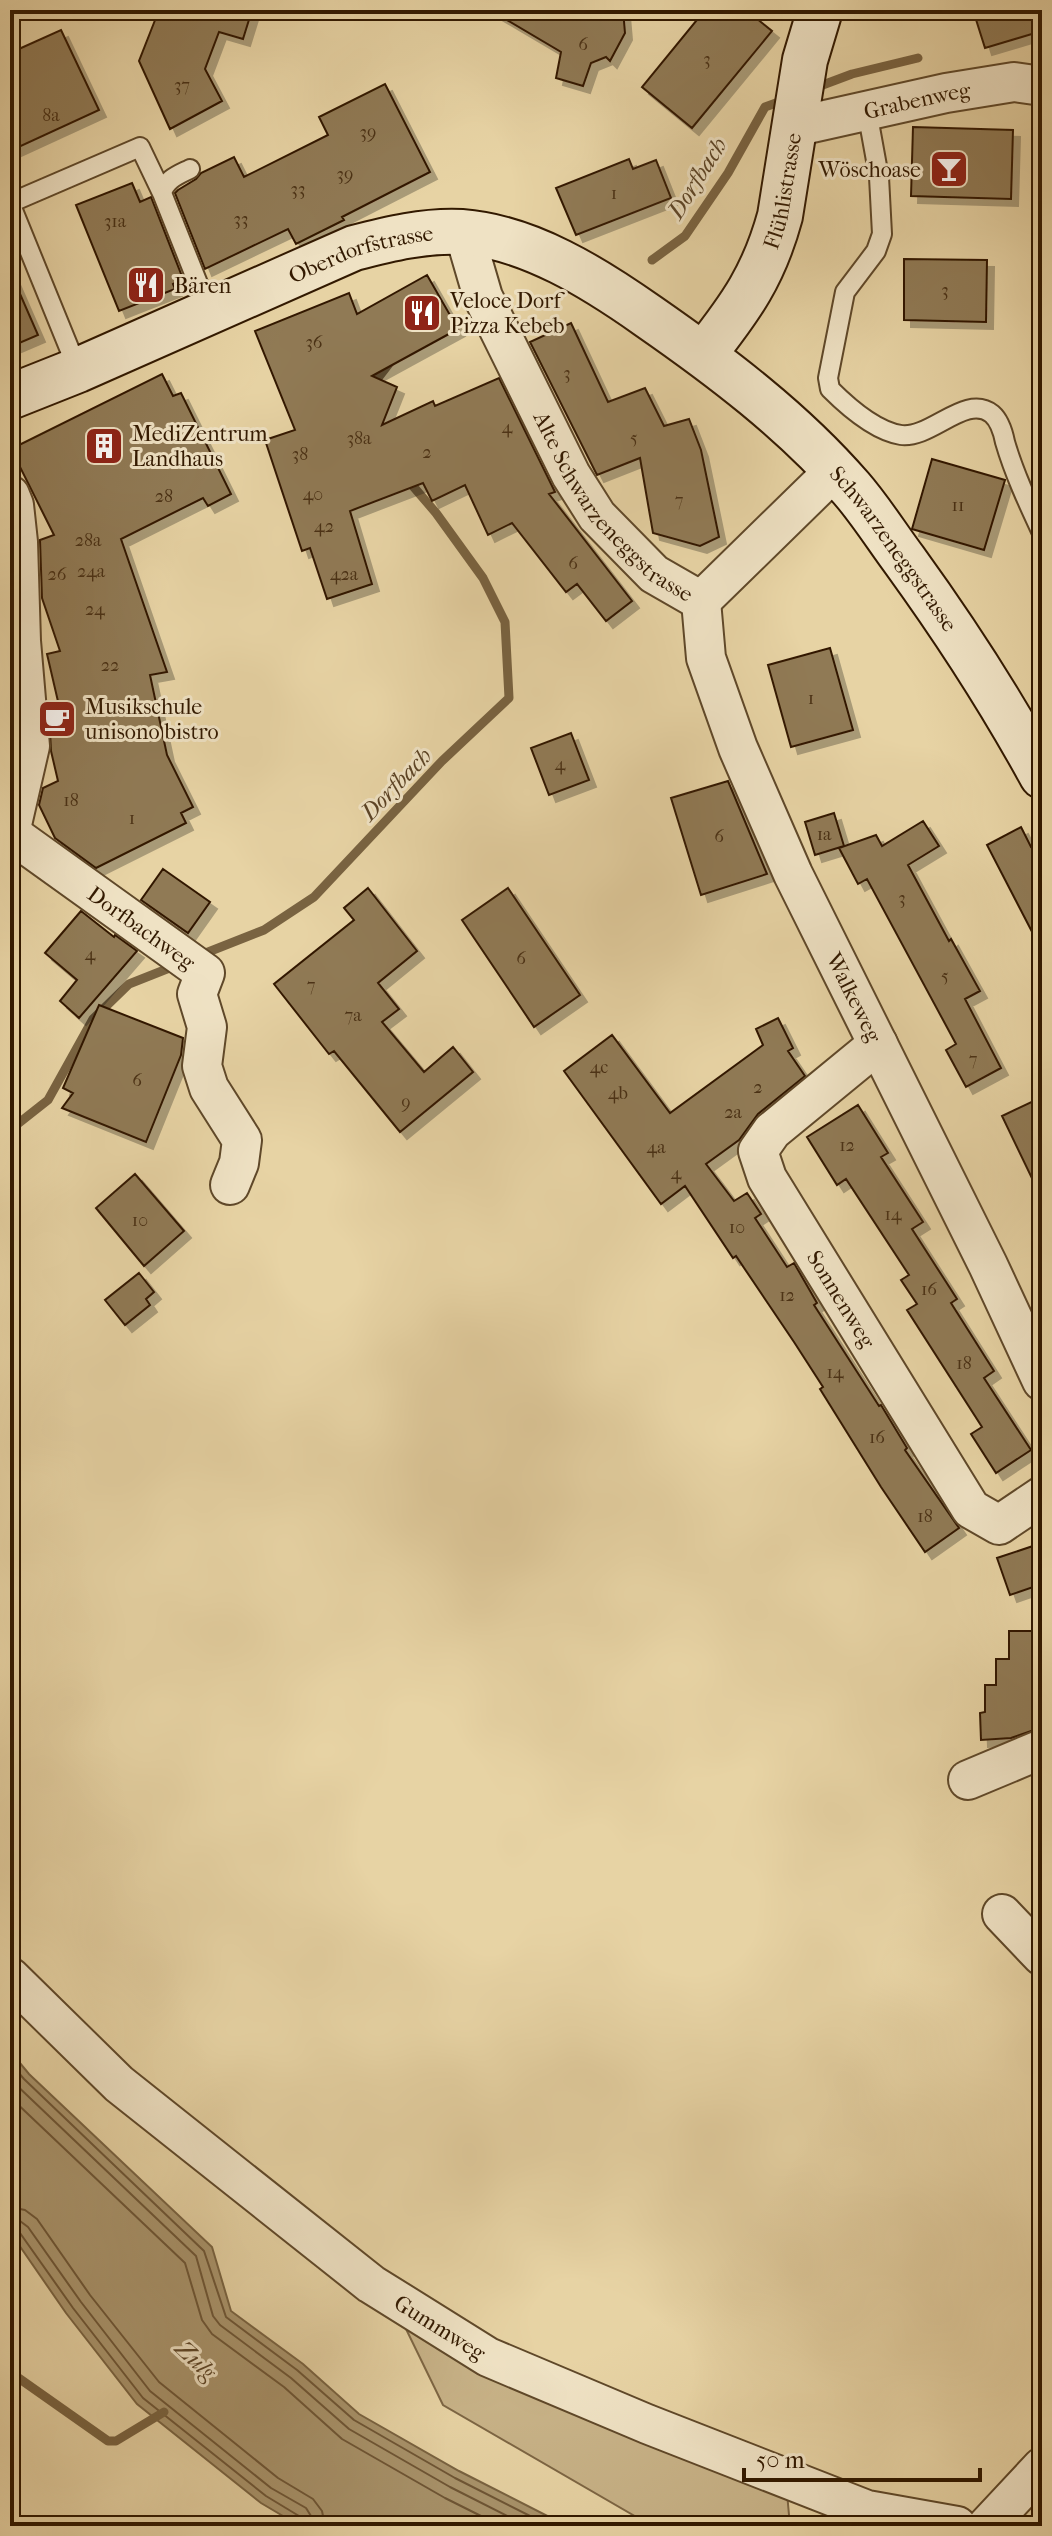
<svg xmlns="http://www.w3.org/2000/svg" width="1052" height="2536" viewBox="0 0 1052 2536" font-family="'IM FELL French Canon',serif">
<defs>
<filter id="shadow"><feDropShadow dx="7" dy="7" stdDeviation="0" flood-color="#0004"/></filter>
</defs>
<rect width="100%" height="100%" fill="#e7d3a4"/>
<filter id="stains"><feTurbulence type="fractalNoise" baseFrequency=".0025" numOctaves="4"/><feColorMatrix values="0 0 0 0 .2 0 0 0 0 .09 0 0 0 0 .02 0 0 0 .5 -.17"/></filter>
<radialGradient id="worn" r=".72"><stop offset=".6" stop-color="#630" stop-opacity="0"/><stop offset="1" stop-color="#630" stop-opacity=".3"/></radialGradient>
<path fill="#c8b388" stroke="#7d6644" stroke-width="2" d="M406 2329 787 2493 790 2526H652L443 2405Z"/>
<path fill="#a9946c" stroke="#796341" stroke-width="2" d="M10 2051 29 2074 212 2247 231 2311 303 2364 359 2414 459 2471 567 2526H300L261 2503 137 2404 66 2313 10 2232Z"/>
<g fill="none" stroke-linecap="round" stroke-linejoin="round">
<path stroke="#6e5636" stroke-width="2" d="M10 2063 24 2079 204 2251 226 2317 297 2370 354 2420 455 2478 550 2526
M10 2079 196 2256 213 2316 220 2325 291 2378 349 2429 450 2487 527 2526
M10 2097 185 2263 202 2320 212 2334 284 2387 342 2439 445 2498 501 2526
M10 2207 25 2210 37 2219 90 2295 159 2382 278 2478 313 2499 322 2511 325 2526
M10 2219 20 2221 28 2227 81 2302 150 2391 271 2488 306 2508 311 2516 313 2526
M10 2229 20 2233 73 2308 143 2398 266 2496 299 2516 303 2526"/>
<path stroke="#796341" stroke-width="9" d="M812 89 852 74 918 58
M652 260 685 236 728 173 765 107 787 99
M375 390 378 378 391 361
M198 956 264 930 314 897 442 761 509 698 505 622 483 578 436 513 406 478
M10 1130 48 1100 93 1019 129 984 177 965
M10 2372 108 2441H116L164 2412"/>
</g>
<path fill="#907a55" stroke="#321900" stroke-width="2" filter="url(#shadow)" d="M159 10 168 14 169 10H252L243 39 219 32 205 69 222 101 170 129 139 61Z
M490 10H623L625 33 610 61 606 57 591 63 583 86 556 78 561 52Z
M705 10H746L772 31 692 128 642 87Z
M973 10H1042V31L985 48Z
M61 30 99 110 10 151V53Z
M385 84 430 172 342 217 344 220 296 244 288 229 205 269 175 193 178 190 196 179 201 173 234 157 244 177 328 135 319 117Z
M913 127 1013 130 1011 199 911 196Z
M629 159 633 169 656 160 671 198 576 235 556 188Z
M132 183 140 202 151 197 183 279 173 284 175 289 119 311 76 205Z
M904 259 987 260 986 322 904 320Z
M10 271 38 335 10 347Z
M427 275 458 329 372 376 397 387 382 425 433 401 435 406 499 378 555 492 549 494 632 601 606 621 577 584 566 592 512 523 488 535 465 485 432 501 423 483 350 511 372 584 327 599 310 548 302 551 265 440 295 430 255 331 349 293 357 314Z
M571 323 608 402 645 388 664 426 689 419 701 450 719 537 700 546 653 533 640 458 597 475 530 342Z
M162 374 173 396 181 393 231 494 208 506 203 498 121 539 167 672 150 675 167 755 193 807 181 813 186 823 96 868 55 838 39 805 43 788 58 781 51 751 49 712 60 710 47 654 60 651 42 598 40 540 54 535 11 449Z
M932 459 1005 480 984 550 912 529Z
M830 648 853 730 791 747 768 665Z
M571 733 589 780 549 795 531 748Z
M728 781 767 874 701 895 671 798Z
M834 813 844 846 815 855 805 822Z
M923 821 939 846 908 865 949 941 951 939 980 991 965 999 1001 1068 966 1087 946 1050 956 1044 867 879 858 884 839 848 876 835 882 846Z
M1021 827 1031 847 1042 841V951L987 845Z
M163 869 210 902 188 933 141 900Z
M368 888 417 951 378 983 399 1009 382 1022 424 1072 453 1047 473 1072 400 1132 334 1051 329 1054 274 984 354 920 344 908Z
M508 888 580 995 534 1027 462 920Z
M81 911 114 937 115 935 137 951 79 1018 60 1001 77 980 45 953Z
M99 1005 183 1038 181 1055 146 1142 62 1108 73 1093 63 1088Z
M778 1018 793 1048 788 1051 805 1076 758 1114 739 1140 706 1164 734 1201 747 1193 761 1214 755 1218 787 1267 794 1263 817 1303 814 1305 879 1406 881 1405 907 1448 905 1450 959 1528 925 1552 881 1487 820 1389 823 1387 794 1342 736 1256 733 1258 685 1186 661 1204 564 1071 612 1035 670 1113 763 1045 756 1029Z
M1042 1097V1199L1002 1116Z
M858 1105 888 1153 881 1157 923 1222 912 1229 957 1299 951 1303 994 1371 984 1378 1031 1450 996 1473 971 1434 982 1427 907 1310 917 1304 901 1280 909 1275 846 1179 837 1185 807 1137Z
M135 1174 184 1231 144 1266 96 1208Z
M139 1273 154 1292 146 1299 150 1305 125 1325 105 1300Z
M1042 1543V1584L1010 1595 997 1558Z
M1009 1631H1042L1040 1728 1011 1738 981 1740 980 1713 985 1712V1685H996V1659H1009Z"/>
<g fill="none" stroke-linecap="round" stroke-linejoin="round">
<g stroke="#5f4829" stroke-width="22">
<path id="lane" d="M867 111 879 177 882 234 876 251 845 292 828 378 830 389C848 407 875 431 901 435 931 439 966 393 992 414 1000 421 1003 432 1005 442 1014 473 1028 503 1042 533
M190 169C178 175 166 179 162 193L209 311
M78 370 10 203 140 147 162 193"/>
</g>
<g stroke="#5f4829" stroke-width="42">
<g id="street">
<path id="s1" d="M794 127 946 93 1014 82 1042 86"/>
<path id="s2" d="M464 232 483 297 571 475 597 516 654 574 701 601"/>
<path d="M10 495 14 505 18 542 21 641 30 746 10 833"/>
<path id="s3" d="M701 601 706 658 738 748 793 874 988 1265 1042 1381"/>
<path d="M701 601 835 470"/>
<path id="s4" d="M10 833 205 973 197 994 207 1027 202 1066 209 1088 242 1140 239 1163 230 1185"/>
<path id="s5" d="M878 1044 772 1131 758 1151 767 1178 971 1509 999 1525 1042 1496"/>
<path d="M968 1780 1042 1749"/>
<path d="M1002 1914 1042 1956"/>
<path id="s6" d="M10 1977 119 2084 371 2284 488 2357 647 2424 867 2510 957 2526"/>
<path d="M987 2526 1042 2467"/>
</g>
</g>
<g stroke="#321900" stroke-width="48">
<g id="secondary">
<path id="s7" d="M704 354C741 307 764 275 780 216L805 60 820 10"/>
<path id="s8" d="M10 397 78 370 354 248C389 239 425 230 462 232 529 237 594 278 648 316 720 366 793 421 851 488 871 511 887 537 905 561 955 630 1001 701 1042 776"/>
</g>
</g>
<use href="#lane" stroke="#efe2c4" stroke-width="18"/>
<use href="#street" stroke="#efe2c4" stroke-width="38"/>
<use href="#secondary" stroke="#efe2c4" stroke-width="44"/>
</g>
<defs>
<g id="bar-square" transform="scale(2)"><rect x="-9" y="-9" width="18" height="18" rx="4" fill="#8f2418" stroke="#efe2c4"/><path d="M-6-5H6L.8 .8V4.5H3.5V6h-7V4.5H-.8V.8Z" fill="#fff"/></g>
<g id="restaurant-square" transform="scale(2)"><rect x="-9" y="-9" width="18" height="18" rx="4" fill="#8f2418" stroke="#efe2c4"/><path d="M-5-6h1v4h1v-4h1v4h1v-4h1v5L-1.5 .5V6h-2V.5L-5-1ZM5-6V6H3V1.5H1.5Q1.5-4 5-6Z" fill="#fff"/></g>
<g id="building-square" transform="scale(2)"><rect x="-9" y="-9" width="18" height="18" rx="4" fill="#8f2418" stroke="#efe2c4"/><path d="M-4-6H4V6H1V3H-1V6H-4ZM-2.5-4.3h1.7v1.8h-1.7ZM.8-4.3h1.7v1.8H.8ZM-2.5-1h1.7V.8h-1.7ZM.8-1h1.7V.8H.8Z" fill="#fff"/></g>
<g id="cafe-square" transform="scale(2)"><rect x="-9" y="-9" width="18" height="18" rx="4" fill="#8f2418" stroke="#efe2c4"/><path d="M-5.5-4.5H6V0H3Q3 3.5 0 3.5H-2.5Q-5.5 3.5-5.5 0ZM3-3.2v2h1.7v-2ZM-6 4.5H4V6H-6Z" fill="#fff"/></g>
</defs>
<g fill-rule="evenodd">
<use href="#bar-square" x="949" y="169"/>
<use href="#restaurant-square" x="146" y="285"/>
<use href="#restaurant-square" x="422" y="313"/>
<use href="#building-square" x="104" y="446"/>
<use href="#cafe-square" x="57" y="719"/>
</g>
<g text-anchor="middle" stroke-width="6" stroke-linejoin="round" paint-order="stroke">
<g font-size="18" fill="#4a3115">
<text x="583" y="50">6</text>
<text x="707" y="65">3</text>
<text x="182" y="91">37</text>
<text x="51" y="121">8a</text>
<text x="368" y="138">39</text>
<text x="345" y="180">39</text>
<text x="298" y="195">33</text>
<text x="614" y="199">1</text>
<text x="241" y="225">33</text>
<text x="115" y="227">31a</text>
<text x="945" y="296">3</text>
<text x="314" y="348">36</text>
<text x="567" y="379">3</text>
<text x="507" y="433">4</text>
<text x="359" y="444">38a</text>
<text x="634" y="444">5</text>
<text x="427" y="458">2</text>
<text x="300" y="460">38</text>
<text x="313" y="500">40</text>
<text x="164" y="502">28</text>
<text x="679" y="506">7</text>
<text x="958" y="511">11</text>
<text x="324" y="532">42</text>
<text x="88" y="546">28a</text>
<text x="573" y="569">6</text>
<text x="91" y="577">24a</text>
<text x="57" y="580">26</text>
<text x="344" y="580">42a</text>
<text x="95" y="615">24</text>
<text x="110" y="671">22</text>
<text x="811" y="704">1</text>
<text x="560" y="770">4</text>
<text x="71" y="806">18</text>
<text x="132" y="824">1</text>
<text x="824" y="840">1a</text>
<text x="719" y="842">6</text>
<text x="902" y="904">3</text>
<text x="90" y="960">4</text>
<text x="521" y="964">6</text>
<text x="945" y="982">5</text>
<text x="311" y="991">7</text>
<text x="353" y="1021">7a</text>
<text x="973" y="1065">7</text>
<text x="599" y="1073">4c</text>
<text x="137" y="1086">6</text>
<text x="758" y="1093">2</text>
<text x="618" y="1099">4b</text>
<text x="406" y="1108">9</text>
<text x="733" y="1118">2a</text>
<text x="847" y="1151">12</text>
<text x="656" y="1153">4a</text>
<text x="676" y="1179">4</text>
<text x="893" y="1220">14</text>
<text x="140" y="1226">10</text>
<text x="737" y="1233">10</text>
<text x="929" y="1295">16</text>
<text x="787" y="1301">12</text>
<text x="964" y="1369">18</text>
<text x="835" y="1378">14</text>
<text x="877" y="1443">16</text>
<text x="925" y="1522">18</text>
</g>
<g font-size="22" fill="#321900" stroke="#efe2c4">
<text dy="8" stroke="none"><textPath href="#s1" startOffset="126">Grabenweg</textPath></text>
<text dy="8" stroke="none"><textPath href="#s7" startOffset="184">Flühlistrasse</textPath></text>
<text dy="8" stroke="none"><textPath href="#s8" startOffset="380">Oberdorfstrasse</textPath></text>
<text dy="8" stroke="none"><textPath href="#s2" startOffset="318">Alte Schwarzeneggstrasse</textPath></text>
<text dy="8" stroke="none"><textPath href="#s8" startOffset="1032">Schwarzeneggstrasse</textPath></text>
<text dy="8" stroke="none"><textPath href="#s4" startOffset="162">Dorfbachweg</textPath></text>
<text dy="8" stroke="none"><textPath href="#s3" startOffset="428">Walkeweg</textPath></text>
<text dy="8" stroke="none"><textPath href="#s5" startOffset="332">Sonnenweg</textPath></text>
<text dy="8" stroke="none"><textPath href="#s6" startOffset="556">Gummweg</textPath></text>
</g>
<g font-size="22" fill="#321900" stroke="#efe2c4" text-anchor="start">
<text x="921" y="177" text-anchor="end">Wöschoase</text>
<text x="174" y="293">Bären</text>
<text x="450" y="308">Veloce Dorf<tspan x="450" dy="25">Pizza Kebeb</tspan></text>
<text x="132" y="441">MediZentrum<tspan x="132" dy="25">Landhaus</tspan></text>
<text x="85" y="714">Musikschule<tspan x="85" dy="25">unisono bistro</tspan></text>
</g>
<g font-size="24" font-style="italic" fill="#5c4426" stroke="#efe2c4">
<text transform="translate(697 178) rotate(-58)" y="8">Dorfbach</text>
<text transform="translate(396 784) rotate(-46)" y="8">Dorfbach</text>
<text transform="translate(196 2360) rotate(43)" y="8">Zulg</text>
</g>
</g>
<rect width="1052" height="2536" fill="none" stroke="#e7d3a4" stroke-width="40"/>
<rect x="12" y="12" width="1028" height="2512" fill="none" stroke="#321900" stroke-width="4"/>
<rect x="20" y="20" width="1012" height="2496" fill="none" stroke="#321900" stroke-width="2"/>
<path d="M744 2468v12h236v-12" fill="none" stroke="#321900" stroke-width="4"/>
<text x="756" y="2468" font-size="24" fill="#321900" stroke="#efe2c4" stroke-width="6" paint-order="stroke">50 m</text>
<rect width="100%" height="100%" filter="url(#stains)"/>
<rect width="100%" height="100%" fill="url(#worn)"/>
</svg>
